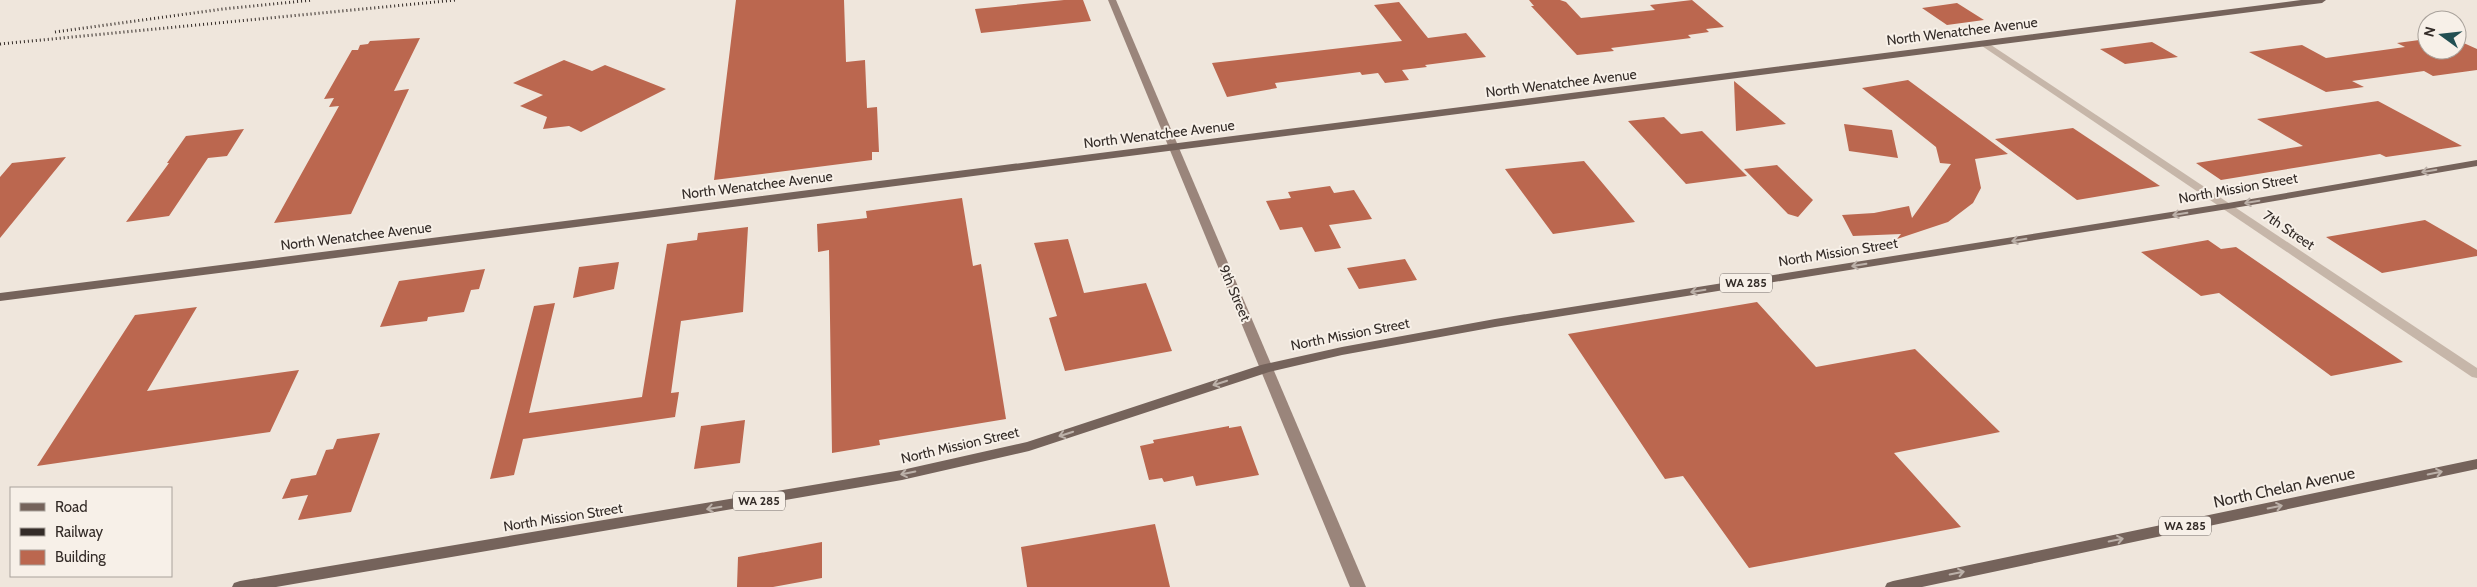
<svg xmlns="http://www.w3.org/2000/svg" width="2477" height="587" viewBox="0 0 2477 587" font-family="Cabin,sans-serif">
<rect width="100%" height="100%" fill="#efe6dc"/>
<path fill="#bb674f" d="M736 0H844L846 62 865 60 867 108 877 107 879 152H872V160L714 180Z
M1064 0H1083L1091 21 981 33 975 9Z
M1529 0H1560L1566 2 1581 18 1655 10 1650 5 1692 0 1724 27 1706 29 1709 32 1688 35 1691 38 1611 48 1614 51 1577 55 1531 6H1534Z
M1399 2 1428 38 1466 33 1486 57 1425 65 1427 67 1402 70 1409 80 1385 83 1378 73 1362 75 1360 72 1275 83 1277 88 1227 97 1212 63 1402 41 1374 5Z
M1957 3 1984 20 1947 25 1922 8Z
M420 38 394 91 409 89 351 214 274 223 339 106 329 107 334 98 324 99 352 50H358L360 45 368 44 370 41Z
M2427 39V50H2457V40L2477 49V70L2433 76 2424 71 2352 81 2364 87 2326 92 2249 52 2302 45 2326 58 2405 47 2397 43Z
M2152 42 2178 57 2125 64 2100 49Z
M564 60 592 71 605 65 666 89 581 132 569 126 543 129 547 117 520 106 543 95 513 83Z
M1908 80 2008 154 1975 159 1981 188 1973 203 1948 222 1897 239 1901 234 1853 236 1842 215 1874 213 1909 206 1912 218 1951 164 1940 163 1936 147 1862 88Z
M1734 81 1786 124 1736 131Z
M2378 101 2462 146 2386 157 2380 154 2221 180 2196 163 2303 146 2257 119Z
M1664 117 1681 134 1702 131 1747 176 1686 184 1628 121Z
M1844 124 1892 130 1898 158 1849 151Z
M2073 128 2160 186 2077 200 1995 139Z
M244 129 227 156 208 158 169 216 126 222 169 163H167L186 136Z
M66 157 0 238V177L12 163Z
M1584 161 1615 198 1635 222 1553 234 1505 169Z
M1777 165 1813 200 1798 217 1788 214 1744 169Z
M1330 186 1334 193 1354 190 1372 219 1329 225 1341 248 1315 252 1302 227 1280 230 1266 201 1291 198 1288 192Z
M962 198 973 266 981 264 1006 419 879 440 880 445 832 453 829 250 818 252 817 224 867 218 866 211Z
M2425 220 2477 250V256L2382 273 2326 237Z
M748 227 743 312 681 321 671 393 679 392 675 417 523 439 514 475 490 479 534 306 555 303 529 413 642 397 667 244 697 240 698 233Z
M1068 239 1084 293 1146 283 1172 351 1065 371 1049 318 1057 316 1034 243Z
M2208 240 2221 249 2236 247 2403 362 2331 376 2219 293 2201 296 2141 252Z
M1405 259 1417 280 1359 289 1347 268Z
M619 262 614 289 573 298 579 267Z
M485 269 479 289 471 290 464 312 428 317 427 321 380 327 399 281Z
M1757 302 1816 367 1915 349 2000 432 1894 453 1961 527 1749 568 1683 476 1665 479 1568 334Z
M197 307 147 391 299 370 270 432 37 466 135 315Z
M745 420 740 463 694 469 701 426Z
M1229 426V428L1241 426 1259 475 1196 486 1193 476 1164 482 1162 478 1149 480 1140 446 1154 443 1153 440Z
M380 433 351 512 298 520 308 495 282 499 291 479 316 475 326 450 333 449 337 439Z
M1155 524 1170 587H1027L1021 547Z
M822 542V578L773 587H737L738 557Z"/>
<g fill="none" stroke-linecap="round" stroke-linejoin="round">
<path fill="#c6b6a9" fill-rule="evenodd" d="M1985 41 2477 368V378L2472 377 1982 46V42Z"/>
<path fill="#9a857b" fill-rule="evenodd" d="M1108 0H1116L1366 587H1350Z"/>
<path fill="#75635b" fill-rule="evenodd" d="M2301 0H2326L2322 3 0 301V293Z
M2477 160V166L2228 209 1495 327 1342 355 1269 372 1029 451 902 480 276 587H232L234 583 240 581 902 470 1027 442 1261 365 1342 347 1495 319 2228 203Z
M2477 459V469L1922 587H1885L1887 583 1893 581Z"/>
<path stroke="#342c28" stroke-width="3" stroke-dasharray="1 3" stroke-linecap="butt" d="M55 32 223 9 313 0
M0 44 456 0"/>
</g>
<defs><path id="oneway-shaft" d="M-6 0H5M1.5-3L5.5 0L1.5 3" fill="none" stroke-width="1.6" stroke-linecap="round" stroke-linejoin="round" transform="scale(1.25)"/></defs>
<g stroke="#bcb1a9">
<use href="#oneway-shaft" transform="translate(2429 171) rotate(170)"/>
<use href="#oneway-shaft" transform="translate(2252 202) rotate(170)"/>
<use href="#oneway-shaft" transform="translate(2180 214) rotate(171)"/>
<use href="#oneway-shaft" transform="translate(2019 240) rotate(171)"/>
<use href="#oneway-shaft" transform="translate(1859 265) rotate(171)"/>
<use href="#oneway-shaft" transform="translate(1698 291) rotate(171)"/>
<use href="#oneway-shaft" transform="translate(1220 383) rotate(162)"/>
<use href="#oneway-shaft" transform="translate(1066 434) rotate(162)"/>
<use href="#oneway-shaft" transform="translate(908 473) rotate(168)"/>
<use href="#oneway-shaft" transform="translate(2435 473) rotate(-12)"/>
<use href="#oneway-shaft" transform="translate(2275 507) rotate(-12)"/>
<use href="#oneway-shaft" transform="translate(714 508) rotate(171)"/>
<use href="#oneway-shaft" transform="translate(2116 540) rotate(-12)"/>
<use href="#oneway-shaft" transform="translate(1957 573) rotate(-12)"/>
</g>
<g text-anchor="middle" stroke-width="4" stroke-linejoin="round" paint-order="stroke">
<g fill="#f7f0e8" stroke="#6e6762" stroke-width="1">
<rect x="1720" y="273.5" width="52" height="19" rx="4"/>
<rect x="733" y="491.5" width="52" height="19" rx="4"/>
<rect x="2159" y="516.5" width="52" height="19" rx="4"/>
</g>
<g font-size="12" font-weight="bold" fill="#342c28">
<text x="1746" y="287">WA 285</text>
<text x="759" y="505">WA 285</text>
<text x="2185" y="530">WA 285</text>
</g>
<g font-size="14" fill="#342c28" stroke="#f7f0e8">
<text transform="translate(1962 31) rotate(-7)" y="5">North Wenatchee Avenue</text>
<text transform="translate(1561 83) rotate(-7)" y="5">North Wenatchee Avenue</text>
<text transform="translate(1159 134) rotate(-7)" y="5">North Wenatchee Avenue</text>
<text transform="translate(757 185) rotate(-7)" y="5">North Wenatchee Avenue</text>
<text transform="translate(2238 188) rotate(-10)" y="5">North Mission Street</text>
<text transform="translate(2289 230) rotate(34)" y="5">7th Street</text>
<text transform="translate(356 236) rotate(-7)" y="5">North Wenatchee Avenue</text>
<text transform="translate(1838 252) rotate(-9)" y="5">North Mission Street</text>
<text transform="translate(1235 293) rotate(67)" y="5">9th Street</text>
<text transform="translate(1350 334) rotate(-11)" y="5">North Mission Street</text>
<text transform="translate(960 445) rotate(-13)" y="5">North Mission Street</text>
<text transform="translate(563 517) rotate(-9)" y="5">North Mission Street</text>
</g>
<g font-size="16" fill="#342c28" stroke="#f7f0e8">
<text transform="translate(2284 487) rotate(-12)" y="6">North Chelan Avenue</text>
</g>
</g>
<rect x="10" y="487" width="162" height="90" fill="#f7f0e8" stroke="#a9a29b"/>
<rect x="20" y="503" width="25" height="8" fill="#75635b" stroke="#a9a29b"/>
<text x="55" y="512" font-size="15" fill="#342c28">Road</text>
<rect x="20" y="528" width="25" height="8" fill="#342c28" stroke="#a9a29b"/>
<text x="55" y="537" font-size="15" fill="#342c28">Railway</text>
<rect x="20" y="550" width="25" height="15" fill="#bb674f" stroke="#a9a29b"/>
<text x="55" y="562" font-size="15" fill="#342c28">Building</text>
<g transform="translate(2442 35) rotate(285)"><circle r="24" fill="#f7f0e8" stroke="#a9a29b"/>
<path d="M0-4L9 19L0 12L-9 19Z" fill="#224f52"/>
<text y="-8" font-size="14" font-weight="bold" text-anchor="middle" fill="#342c28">N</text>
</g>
</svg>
